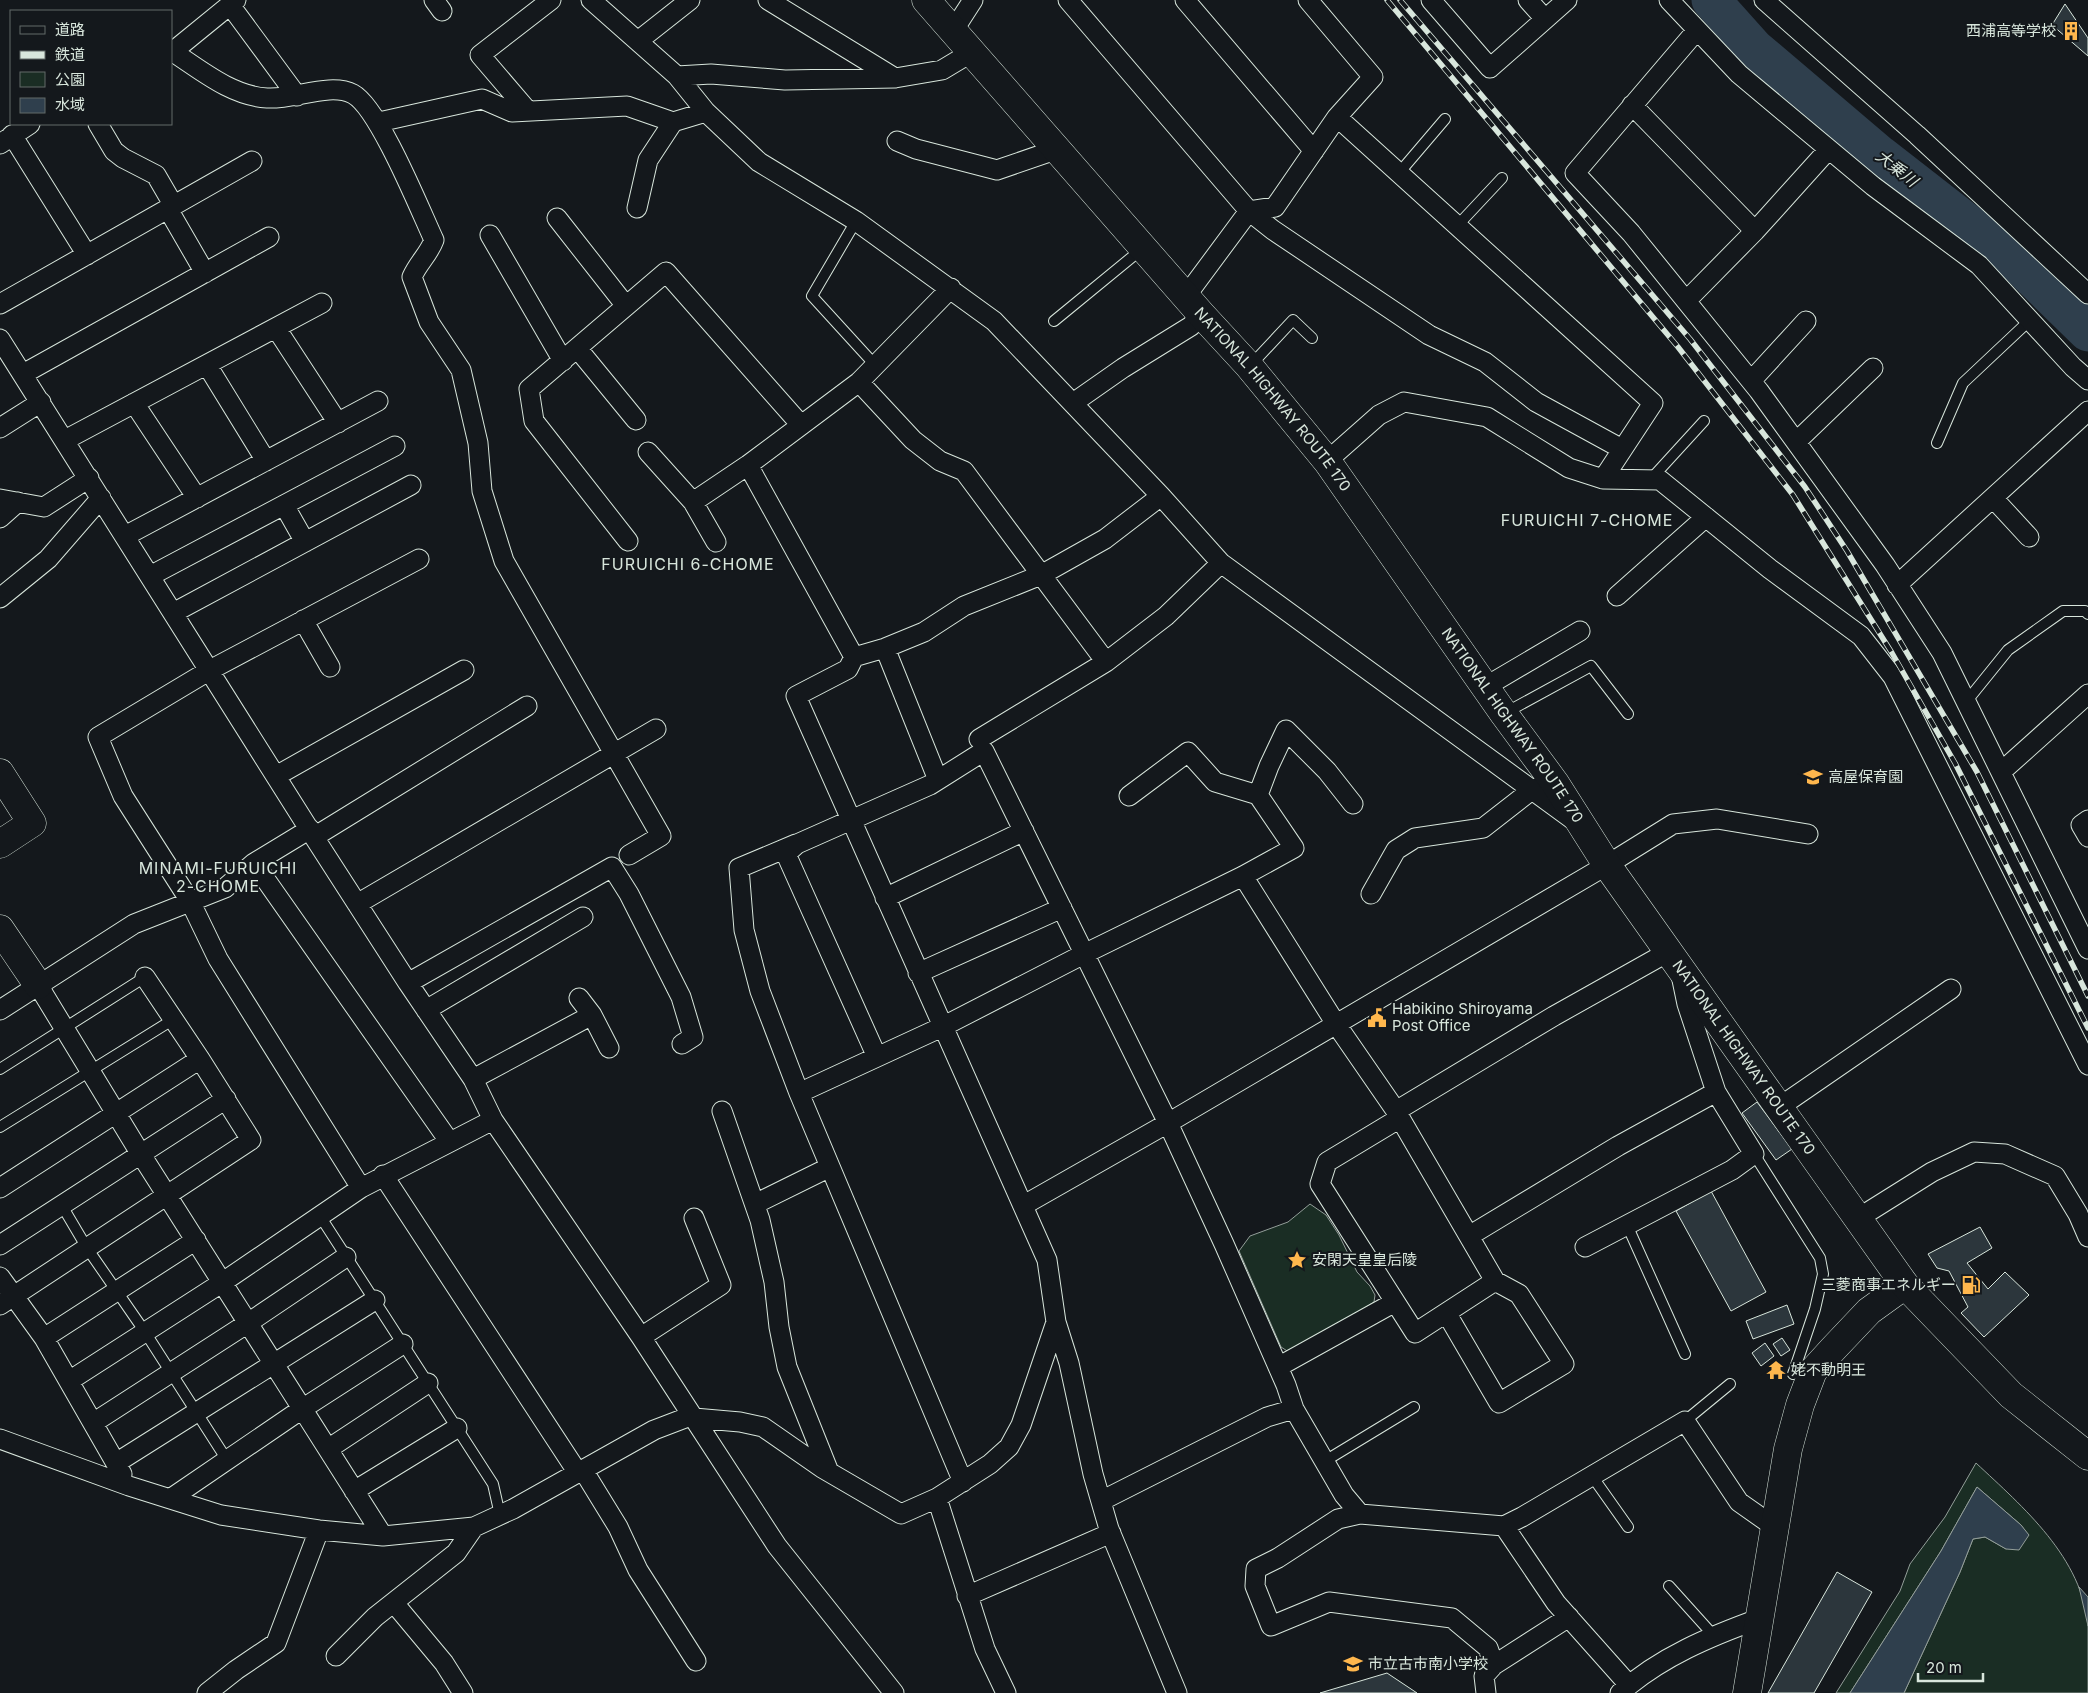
<svg xmlns="http://www.w3.org/2000/svg" width="2088" height="1693" viewBox="0 0 2088 1693" font-family="Inter,'Noto Sans JP',sans-serif">
<rect width="100%" height="100%" fill="#14181c"/>
<path fill="#1a2d24" stroke="#939e99" d="M1310 1204 1326 1215 1339 1235 1357 1272 1370 1286 1375 1295 1374 1302 1292 1354 1281 1347 1239 1251 1250 1236 1288 1222Z
M1976 1463C2023 1507 2083 1558 2088 1627 2088 1649 2088 1671 2088 1693H1904L1960 1572 1973 1539 1985 1537 2006 1549 2028 1535 2021 1525 1977 1487 1941 1551 1850 1693H1836L1900 1591 1910 1564 1945 1517Z"/>
<path fill="#2f3f4d" stroke="#939e99" d="M1977 1487 2021 1525 2029 1535 2019 1550 2006 1549 1985 1537 1973 1539 1960 1572 1904 1693H1850L1941 1551Z
M2079 1587 2088 1597V1626Z"/>
<g fill="none" stroke-linecap="round" stroke-linejoin="round">
<path stroke="#2f3f4d" stroke-width="39" d="M1711 0 1754 48 1880 155 2011 257 2088 332"/>
</g>
<path fill="#2c363c" stroke="#d8e6dc" d="M2065 4 2088 38V56L2052 25Z
M1757 1102 1792 1149 1776 1160 1742 1113Z
M1711 1191 1766 1292 1731 1311 1676 1211Z
M1980 1227 1992 1248 1967 1263 1988 1289 2005 1272 2029 1295 1984 1337 1961 1313 1968 1307 1949 1271 1937 1268 1928 1254Z
M1787 1305 1794 1324 1753 1339 1746 1321Z
M1782 1338 1790 1350 1781 1356 1773 1344Z
M1765 1343 1774 1356 1761 1366 1752 1353Z
M1837 1572 1872 1592 1814 1693H1768Z
M1387 1673 1417 1693H1320Z"/>
<g fill="none" stroke-linecap="round" stroke-linejoin="round">
<g stroke="#d8e6dc" stroke-width="12">
<path id="lane" d="M1399 173 1445 119
M856 221 812 296 875 365
M1458 225 1502 178
M1054 321 1143 248
M1250 366 1293 320 1312 338
M1937 443 1963 383 2030 320
M1651 479 1704 421
M1966 702 2008 650 2063 611H2085L2088 614
M1505 713 1591 666 1628 714
M0 1069 145 977
M0 1127 174 1019
M1754 1154 1820 1258 1823 1274 1815 1309 1793 1374
M61 1204 87 1248 145 1332 227 1460
M320 1216 493 1484 500 1515
M1627 1225 1685 1354
M1685 1421 1730 1384
M1325 1461 1414 1407
M1592 1476 1628 1527
M1669 1586 1714 1636"/>
</g>
<g stroke="#d8e6dc" stroke-width="21">
<path id="street" d="M434 0 442 11
M591 0 677 76 706 112 759 162 856 221 994 321 1161 496 1221 563 1572 819
M768 0 895 78
M1068 0 1249 211 1273 230 1429 335 1485 362 1536 402 1622 449
M1185 0 1314 151
M1431 0 1490 68 1567 0
M1528 0 1545 19
M1669 0 1739 74 1873 186 1979 265 2073 367 2088 380
M1764 0 1917 135 2088 294
M230 5 297 96
M1697 30 1575 173 1631 233 1759 391 1885 565 1942 653 2088 949
M953 31 973 0
M638 41 690 0
M173 52C202 71 232 96 267 98 293 100 330 82 353 94 379 108 420 210 434 240 429 254 418 263 412 277L429 322 461 370 478 443 482 491 504 561 661 836 629 855
M171 53 236 0
M677 76 711 74 785 80 895 78 942 70 972 52
M1632 105 1755 231
M527 110 480 55 551 0
M1337 117 1653 403 1603 479
M379 122 482 99 512 112 627 106 673 122 706 112
M98 124 114 151 123 158 156 175 174 206
M12 135 87 255
M897 141 916 149 997 170 1058 149
M0 144 30 124
M637 208 648 160 673 122
M168 209 205 273
M557 218 626 306
M490 235 563 361
M1186 296 1249 211 1275 207 1337 117 1373 77 1308 0
M1686 301 1755 231 1828 150
M0 304 252 161
M276 328 338 423
M0 339 314 837 408 983 473 1079 493 1120 641 1337 777 1546 894 1693
M577 348 636 420
M207 365 266 461
M23 374 269 237
M1751 381 1806 321
M859 382 913 440 940 461 964 471 1106 662
M134 403 197 498
M1073 403 1123 368 1191 326 1201 314
M0 428 41 402
M65 440 322 303
M1796 442 1873 368
M648 452 693 502 716 542
M1327 461 1379 415 1404 402 1487 417 1569 468 1603 479 1660 480 1770 569 1861 636 1893 677 2088 1065
M748 465 854 657 848 669 796 696 1047 1260 1056 1322 1069 1363 1093 1474 1109 1529 1177 1693
M1993 498 2029 537
M0 499 44 507 89 478
M693 502 748 465 859 382 951 288
M284 505 305 542
M0 518 18 502
M125 536 378 401
M628 541 534 421 529 389 666 272 801 425
M150 576 395 446
M1897 585 2088 411
M1617 596 1706 517
M0 598 48 559 101 498
M173 613 411 485
M303 620 330 667
M885 648 938 780
M854 657 885 648 924 632 964 606 1041 575 1105 539 1161 496
M1485 687 1580 631
M979 739 1106 662 1166 616 1221 563
M2001 772 2088 694
M276 776 464 670
M1129 796 1188 752 1215 782 1258 795
M2088 820 2081 825 2088 837
M314 837 527 706
M796 844 739 868 744 930 760 991 799 1093 963 1482
M254 863 449 1141
M1243 876 1336 1024 1396 1111 1400 1118 1495 1281 1415 1333 1320 1184 1327 1162 1400 1118
M1371 894 1396 850 1415 838 1483 828 1533 789 1544 786
M885 898 1024 831
M357 904 656 729
M918 973 1062 908
M408 983 612 867 629 894 681 997 693 1037 682 1044
M38 985 140 1153 383 1536
M579 998 592 1015 609 1048
M0 1010 134 924 225 888 254 863 310 829
M426 1010 583 917
M877 1057 786 854 797 844 930 785 984 751 1168 1123 1224 1244 1286 1385 1294 1409 1344 1495 1360 1514 1504 1526 1522 1517 1685 1421 1739 1502 1776 1528
M473 1079 592 1015
M799 1093 942 1027 1084 954 1243 876 1294 848 1258 795 1269 766 1286 730 1327 771 1353 804
M1778 1108 1951 989
M722 1111 760 1220 774 1282 779 1327 787 1367 829 1472
M1396 1111 1554 1016 1668 952
M383 1175 578 1473
M0 1188 200 1059
M361 1188 218 959 190 901 123 796 98 737 210 670 419 559
M755 1204 830 1167
M1024 1205 1168 1123 1607 865 1673 824 1717 819 1808 834
M1857 1219 1932 1172 1974 1152 2005 1154 2055 1176 2078 1214 2088 1237
M1469 1236 1618 1146 1716 1092
M0 1245 226 1099
M1585 1247 1732 1170 1754 1154 1716 1092 1687 1004 1681 975
M0 1277 44 1338 122 1474
M0 1305 251 1140 200 1059 145 977
M1447 1314 1499 1403 1564 1364 1519 1294 1495 1281
M641 1337 721 1285 694 1218
M44 1338 196 1240
M1278 1367 1395 1302
M69 1381 223 1282 361 1188 493 1120
M93 1423 248 1323 346 1257
M0 1439 129 1486 221 1515 319 1530 383 1536 474 1527 513 1509 654 1430 688 1417 694 1418 740 1422 763 1427 822 1468 901 1514 937 1498 990 1464 1009 1447 1021 1425 1056 1322
M328 1449 428 1383
M116 1463 375 1300
M583 1470 618 1527 638 1570 696 1661
M354 1491 457 1428
M937 1498 985 1649 1006 1693
M170 1499 302 1409 403 1344
M1101 1501 1267 1417 1294 1409
M1360 1514 1338 1519 1278 1558 1256 1569 1255 1586 1271 1626 1329 1602 1452 1618 1488 1648 1494 1665
M1504 1526 1556 1603 1629 1685
M967 1596 1111 1533
M394 1603 444 1663 463 1693
M336 1656 375 1617 456 1553 474 1527
M207 1693 236 1670 276 1643 319 1530
M1486 1693 1484 1676 1494 1665 1569 1617
M1620 1693C1660 1657 1711 1636 1761 1618"/>
</g>
<g stroke="#d8e6dc" stroke-width="29">
<path id="secondary" d="M0 773 32 823 0 844
M0 929 38 985
M1747 1693 1788 1449 1800 1405 1813 1371 1833 1349 1869 1311 1905 1285"/>
</g>
<g stroke="#d8e6dc" stroke-width="29">
<g id="highway">
<path id="s1" d="M926 0 1201 314 1249 366 1327 461 1504 714 1555 783 1607 865 1905 1285 2011 1395 2088 1456"/>
</g>
</g>
<use href="#lane" stroke="#14181c" stroke-width="10"/>
<use href="#street" stroke="#14181c" stroke-width="19"/>
<use href="#secondary" stroke="#14181c" stroke-width="28"/>
<use href="#highway" stroke="#14181c" stroke-width="28"/>
<g stroke="#d8e6dc" stroke-width="5.5">
<path id="rail" d="M1387 0 1678 347 1793 495 1892 653 1955 763 2088 1028
M1400 0 1690 339 1805 487 1847 551 1977 772 2088 996"/>
</g>
<use href="#rail" stroke="#14181c" stroke-width="4" stroke-dasharray="11" stroke-linecap="butt"/>
</g>
<defs>
<g id="building-bare" transform="scale(1.5)"><path d="M-4-6H4V6H1V3H-1V6H-4ZM-2.5-4.3h1.7v1.8h-1.7ZM.8-4.3h1.7v1.8H.8ZM-2.5-1h1.7V.8h-1.7ZM.8-1h1.7V.8H.8Z" fill="#ffb74d" stroke="#14181c" stroke-width="2.5" paint-order="stroke"/></g>
<g id="school-bare" transform="scale(1.5)"><path d="M0-5L7-2L0 1L-7-2ZM-4 1L0 2.5L4 1V4Q0 6-4 4Z" fill="#ffb74d" stroke="#14181c" stroke-width="2.5" paint-order="stroke"/></g>
<g id="civic-bare" transform="scale(1.5)"><path d="M-.6-6.5H3V-4.5H.6V-3L4-1V1h2V6H-6V1h2V-1L-.6-3ZM-1.2 2.5V6h2.4V2.5Z" fill="#ffb74d" stroke="#14181c" stroke-width="2.5" paint-order="stroke"/></g>
<g id="sight-bare" transform="scale(1.5)"><path d="M0-6L1.8-2.2L6-1.7L2.9 1.2L3.7 5.4L0 3.3L-3.7 5.4L-2.9 1.2L-6-1.7L-1.8-2.2Z" fill="#ffb74d" stroke="#14181c" stroke-width="2.5" paint-order="stroke"/></g>
<g id="fuel-bare" transform="scale(1.5)"><path d="M-5.5-6h7V0h2V4h1.3V-2.5L3-4.5l.8-.8L6-3V5H2.5V1h-1V6h-7ZM-4.2-4.7v3.2H.2V-4.7Z" fill="#ffb74d" stroke="#14181c" stroke-width="2.5" paint-order="stroke"/></g>
<g id="temple-bare" transform="scale(1.5)"><path d="M0-6L5-2H3V0L6.5 2.5H4V6H1.5V3h-3V6H-4V2.5H-6.5L-3 0V-2H-5Z" fill="#ffb74d" stroke="#14181c" stroke-width="2.5" paint-order="stroke"/></g>
</defs>
<g fill-rule="evenodd">
<use href="#building-bare" x="2071" y="31"/>
<use href="#school-bare" x="1813" y="777"/>
<use href="#civic-bare" x="1377" y="1018"/>
<use href="#sight-bare" x="1297" y="1260"/>
<use href="#fuel-bare" x="1971" y="1285"/>
<use href="#temple-bare" x="1776" y="1370"/>
<use href="#school-bare" x="1353" y="1664"/>
</g>
<g text-anchor="middle" stroke-width="4" stroke-linejoin="round" paint-order="stroke">
<g font-size="15" fill="#d8e6dc" stroke="#14181c" text-anchor="start">
<text x="2056" y="36" text-anchor="end">西浦高等学校</text>
<text x="1828" y="782">高屋保育園</text>
<text x="1392" y="1014">Habikino Shiroyama<tspan x="1392" dy="17">Post Office</tspan></text>
<text x="1312" y="1265">安閑天皇皇后陵</text>
<text x="1956" y="1290" text-anchor="end">三菱商事エネルギー</text>
<text x="1791" y="1375">姥不動明王</text>
<text x="1368" y="1669">市立古市南小学校</text>
</g>
<g font-size="15" fill="#d8e6dc" stroke="#14181c">
<text dy="5" stroke="none"><textPath href="#s1" startOffset="529">NATIONAL HIGHWAY ROUTE 170</textPath></text>
<text dy="5" stroke="none"><textPath href="#s1" startOffset="934">NATIONAL HIGHWAY ROUTE 170</textPath></text>
<text dy="5" stroke="none"><textPath href="#s1" startOffset="1339">NATIONAL HIGHWAY ROUTE 170</textPath></text>
</g>
<g font-size="16" font-style="italic" fill="#d8e6dc" stroke="#14181c">
<text transform="translate(1897 168) rotate(38)" y="6">大乗川</text>
</g>
<g font-size="16" letter-spacing="1" fill="#d8e6dc" stroke="#14181c">
<text x="1587" y="526">FURUICHI 7-CHOME</text>
<text x="688" y="570">FURUICHI 6-CHOME</text>
<text x="218" y="874">MINAMI-FURUICHI<tspan x="218" dy="18">2-CHOME</tspan></text>
</g>
</g>
<rect x="10" y="10" width="162" height="115" fill="#14181c" stroke="#626a69"/>
<rect x="20" y="26" width="25" height="8" fill="#14181c" stroke="#626a69"/>
<text x="55" y="35" font-size="15" fill="#d8e6dc">道路</text>
<rect x="20" y="51" width="25" height="8" fill="#d8e6dc" stroke="#626a69"/>
<text x="55" y="60" font-size="15" fill="#d8e6dc">鉄道</text>
<rect x="20" y="72" width="25" height="15" fill="#1a2d24" stroke="#626a69"/>
<text x="55" y="85" font-size="15" fill="#d8e6dc">公園</text>
<rect x="20" y="98" width="25" height="15" fill="#2f3f4d" stroke="#626a69"/>
<text x="55" y="110" font-size="15" fill="#d8e6dc">水域</text>
<path d="M1918 1673v8h65v-8" fill="none" stroke="#d8e6dc" stroke-width="2.5"/>
<text x="1926" y="1673" font-size="15" fill="#d8e6dc" stroke="#14181c" stroke-width="4" paint-order="stroke">20 m</text>
</svg>
